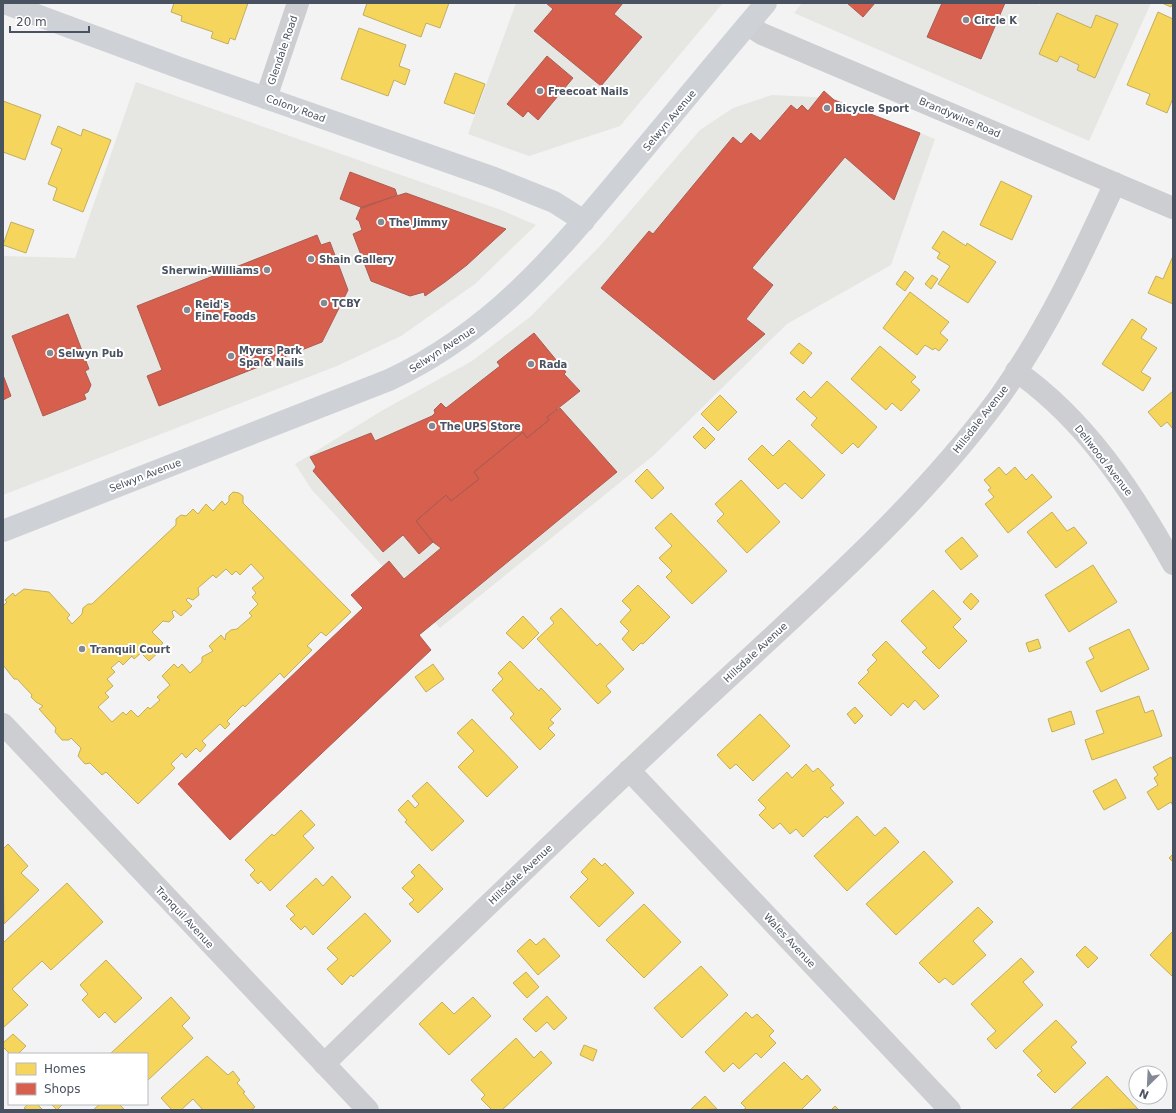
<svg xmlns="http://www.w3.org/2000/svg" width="1176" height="1113" viewBox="0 0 1176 1113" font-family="'DejaVu Sans',sans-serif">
<rect width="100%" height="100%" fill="#f3f3f3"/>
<path fill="#e6e6e2" d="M516 3H723L620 126 529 156 468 134Z
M802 3H1036L1039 5 1041 3H1151L1089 141 794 13Z
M136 82 501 210 536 225 475 284 401 336 337 366 3 495V256L75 258Z
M772 95 833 98 935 139 891 265 787 324 654 455 440 628 312 490 295 464 383 410 472 361 530 317 600 246 700 130 733 108Z"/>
<path fill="#f6d55c" stroke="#c2ae5e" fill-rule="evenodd" d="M174 3H248L235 40 230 38 228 44 211 38 213 32 181 21 182 16 171 12Z
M367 3H449L440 28 426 23 421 37 363 15Z
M1162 3H1173L1171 7Z
M1158 12 1173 19V98L1167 113 1146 104 1150 94 1127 85Z
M1057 13 1091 28 1096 15 1118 24 1095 78 1077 70 1079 65 1060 56 1057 62 1039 54Z
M359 28 406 45 399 66 410 70 405 85 394 80 388 96 341 79Z
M455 73 485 84 474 114 444 103Z
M3 101 41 115 25 160 3 152Z
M58 126 81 136 83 129 111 140 83 212 53 200 57 188 48 184 62 149 51 144Z
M1001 181 1032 196 1012 240 980 225Z
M11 222 34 230 26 253 3 245Z
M943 231 966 246 967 243 996 262 968 303 938 284 950 266 937 258 940 253 932 248Z
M1173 256V304L1148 293 1156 276 1163 279Z
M905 271 914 278 905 291 896 284Z
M932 275 938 279 931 289 925 284Z
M910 292 949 322 940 333 948 340 939 351 935 348 933 350 925 345 917 355 883 328Z
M1132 319 1147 329 1141 338 1157 348 1141 372 1151 378 1143 391 1102 364Z
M799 343 812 353 803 364 790 353Z
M880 346 916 377 911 382 920 390 901 411 892 403 886 410 851 379Z
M827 381 877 427 858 448 853 443 842 454 811 425 817 418 796 399 804 391 811 398Z
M1173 391V429L1167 422 1161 427 1148 412Z
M720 395 737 412 718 431 701 414Z
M703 427 715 439 705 449 693 437Z
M789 440 825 475 802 499 785 483 778 489 748 459 762 445 773 456Z
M999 467 1006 475 1015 467 1026 480 1032 474 1052 497 1008 533 985 504 994 497 988 490 991 488 984 480Z
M647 469 664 488 652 499 635 481Z
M741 480 780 522 747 553 717 521 724 514 715 504Z
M233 492 239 493 243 496V503L351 612 326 636 321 632 307 646 312 650 284 678 280 673 245 707 243 705 227 721 230 724 225 729 220 724 202 741 206 745 200 752 196 748 186 758 182 753 171 764 175 768 138 804 106 772 102 775 90 763 85 764 78 756 81 748 71 738 69 740H62L55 732 56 728 39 709 43 706 36 702 31 697 32 695 17 679H14L3 665V606L7 602 5 600 13 593 15 596 24 589 49 592 70 615 67 618 72 624 82 614 83 608 88 604H92L176 525V519L181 515 186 516 193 509 198 514 206 504 213 511 222 501 225 505 229 501V496ZM251 564 264 578 252 588 256 593 252 597 258 604 249 613 252 616 237 629 231 630 226 634 225 640 221 635 209 646 213 651 202 657V662L190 673 182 664 178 668 174 664 162 676 170 685 157 697 160 700 150 709 148 707 138 717 131 710 126 715 123 712 112 722 98 707 109 697 105 693 113 686 107 679 115 672 111 668 119 661 123 665 132 656 134 659 141 653 149 661 161 650 159 647 163 643 152 632 163 621 169 622 174 617 172 612 174 610 181 616 192 606 186 600 188 598 193 600 199 595 198 588 213 575 216 578 226 569 232 575 236 571 240 575Z
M1052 512 1067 531 1074 527 1087 543 1056 568 1027 532Z
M671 513 727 571 692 604 666 577 672 571 659 558 672 546 655 528Z
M962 537 978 556 961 570 945 551Z
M1093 565 1117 602 1069 632 1045 595Z
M638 585 670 617 643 644 641 643 633 651 622 639 629 631 620 622 631 610 622 601Z
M933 590 961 619 953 627 967 641 939 669 922 652 927 648 901 621Z
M971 593 979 601 971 610 963 602Z
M561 608 597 646 600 643 624 669 606 686 611 692 598 704 537 639 554 623 550 618Z
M523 616 539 633 523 649 506 633Z
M1129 629 1149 669 1101 692 1086 662 1094 658 1089 648Z
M1038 639 1041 648 1029 652 1026 643Z
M886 641 939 696 924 710 915 700 908 708 903 703 891 716 858 683 869 672 867 670 877 660 872 655Z
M510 661 539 691 541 688 561 709 550 720 554 723 548 728 555 735 540 750 510 718 514 714 492 690 503 679 498 673Z
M433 664 444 679 426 692 415 677Z
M1139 696 1145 713 1153 710 1162 736 1092 760 1085 740 1104 733 1096 711Z
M855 707 863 716 855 724 847 714Z
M1071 711 1075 724 1052 732 1048 719Z
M760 714 790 746 753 781 736 764 730 769 717 755Z
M472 719 518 767 487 797 458 767 474 751 457 733Z
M1171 757 1173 761V806L1171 802 1158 810 1147 792 1158 785 1154 778 1158 775 1153 767Z
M806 764 813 772 818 768 834 785 830 788 844 803 827 818 825 816 803 837 796 829 790 834 780 823 773 829 759 815 766 808 758 800 787 772 792 778Z
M1116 779 1126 798 1104 810 1093 791Z
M427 782 464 821 432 851 405 822 407 820 398 810 408 800 415 808 419 804 412 796Z
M301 810 315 825 303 836 314 848 270 891 261 881 258 884 250 875 255 870 245 860 272 834 274 836Z
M857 816 875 836 885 827 899 842 847 891 814 856Z
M8 844 28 866 21 873 39 890 4 924 3 849Z
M924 851 953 882 896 935 866 904Z
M1173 854V862L1169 858Z
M594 858 602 866 605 863 634 893 599 927 570 897 588 879 581 872Z
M419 864 443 889 418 913 409 904 414 900 402 888 415 876 411 872Z
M332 876 351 897 313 935 305 926 301 930 290 919 295 915 286 906 316 878 323 886Z
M67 883 103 922 51 970 42 961 12 989 28 1005 3 1028V943Z
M644 904 681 942 644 978 606 940Z
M978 907 993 922 973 941 986 955 953 985 945 978 939 983 919 963Z
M365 913 391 941 353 977 351 975 342 985 327 969 338 959 327 948Z
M1173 931V977L1150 955Z
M544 938 560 956 538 975 517 951 530 939 536 945Z
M1085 946 1098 958 1088 968 1076 955Z
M1021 958 1034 972 1023 982 1043 1005 996 1049 987 1039 996 1031 971 1004Z
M106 960 142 998 115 1023 105 1012 99 1018 82 1000 88 994 80 985Z
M701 966 728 995 682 1038 654 1008Z
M526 972 539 987 527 998 513 983Z
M547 996 567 1018 554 1030 547 1022 536 1032 523 1019Z
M171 997 190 1018 182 1026 193 1038 147 1081V1054H110Z
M473 997 491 1016 449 1055 419 1024 442 1002 454 1014Z
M746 1012 752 1018 757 1014 774 1031 769 1036 776 1043 761 1058 756 1053 739 1069 733 1063 724 1072 705 1052Z
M1056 1020 1077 1042 1071 1047 1086 1063 1055 1093 1037 1075 1042 1071 1023 1051Z
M13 1034 26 1046 18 1054H10L3 1047V1043Z
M516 1038 534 1058 541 1051 552 1063 502 1110H492L481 1099 485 1095 471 1080Z
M584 1045 597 1050 593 1061 580 1055Z
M207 1056 228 1075 233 1071 240 1080 237 1083 245 1092 243 1093 255 1107 251 1110H203L193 1099 181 1110H172L161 1098Z
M784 1062 802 1080 807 1075 821 1090 801 1110H743L746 1108 741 1103Z
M1107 1076 1138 1109 1070 1110Z
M705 1096 717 1109 690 1110Z
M28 1104H37L43 1110H27L24 1108Z
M51 1104H63L57 1110Z
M100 1104H119L125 1110H93Z
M835 1106 839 1110H831Z"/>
<path fill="#d6604d" stroke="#ac5c53" d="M623 3 614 14 642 37 601 86 534 31 553 9 546 3Z
M847 3H875L863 17Z
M942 3H1005L981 59 927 37Z
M547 56 573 78 538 120 528 111 523 117 507 104Z
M824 91 834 100 920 133 894 200 845 157 752 268 773 285 746 319 765 334 714 380 601 288 649 231 653 234 733 137 741 144 751 133 760 141 791 105 797 110 802 105 808 111Z
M350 172 395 189 397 195 363 208 340 199Z
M406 193 506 229 467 265 445 282 425 296 424 292 410 296 371 281 353 234 362 230 359 221 356 219 361 207Z
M317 235 321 245 330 242 348 290 322 342 159 406 147 376 162 370 137 306Z
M68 314 89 369 85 371 91 385 88 392 84 394 86 399 43 416 12 336Z
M534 333 566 372 564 374 580 391 547 417 549 420 527 438 523 432 474 472 479 479 451 501 446 495 416 521 433 542 419 554 403 535 383 552 313 471 316 467 310 457 371 433 375 441 432 416 435 413 434 410 441 403 446 408 500 366 497 362Z
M3 375 11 396 3 400Z
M560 408 617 472 419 635 431 650 230 840 178 784 363 608 351 595 389 561 404 579 441 548 433 542 416 521 446 495 451 501 479 479 474 472 523 432 527 438 549 420 547 417Z"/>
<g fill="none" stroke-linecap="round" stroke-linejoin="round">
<path stroke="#cdced2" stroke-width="22" d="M748 25 762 34 1173 208
M266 98 298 3
M1016 371C1085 419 1133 492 1173 564
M3 724 368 1110
M629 770 950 1110
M324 1064C450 941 577 819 705 699 807 604 915 511 998 399 1046 332 1081 257 1115 183"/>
<path stroke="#ced1d5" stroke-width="22" d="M4 3 180 68 494 178 554 202 584 221
M3 531 389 380C491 332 553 258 623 174 671 117 718 59 766 3"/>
</g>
<g fill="#848a94" stroke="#fff" stroke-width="1.5">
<circle cx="966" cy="20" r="4"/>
<circle cx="540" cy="91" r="4"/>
<circle cx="827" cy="108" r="4"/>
<circle cx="381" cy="222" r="4"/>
<circle cx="311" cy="259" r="4"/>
<circle cx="267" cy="270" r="4"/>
<circle cx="324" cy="303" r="4"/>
<circle cx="187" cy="310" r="4"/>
<circle cx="50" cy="353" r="4"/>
<circle cx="231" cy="356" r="4"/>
<circle cx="531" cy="364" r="4"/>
<circle cx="432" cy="426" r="4"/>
<circle cx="82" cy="649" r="4"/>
</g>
<g text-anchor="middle" stroke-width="4" stroke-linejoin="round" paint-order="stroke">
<g font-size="10" font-weight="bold" fill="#495261" stroke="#fff" text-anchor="start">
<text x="974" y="24">Circle K</text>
<text x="548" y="95">Freecoat Nails</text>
<text x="835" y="112">Bicycle Sport</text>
<text x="389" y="226">The Jimmy</text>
<text x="319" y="263">Shain Gallery</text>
<text x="259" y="274" text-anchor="end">Sherwin-Williams</text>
<text x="332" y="307">TCBY</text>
<text x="195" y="308">Reid's<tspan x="195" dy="12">Fine Foods</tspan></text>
<text x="239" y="354">Myers Park<tspan x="239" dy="12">Spa &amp; Nails</tspan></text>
<text x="58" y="357">Selwyn Pub</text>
<text x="539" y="368">Rada</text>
<text x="440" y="430">The UPS Store</text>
<text x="90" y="653">Tranquil Court</text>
</g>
<g font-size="10" fill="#495261" stroke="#fff">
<text transform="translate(282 50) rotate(-71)" y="4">Glendale Road</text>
<text transform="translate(296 108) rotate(20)" y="4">Colony Road</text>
<text transform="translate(960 117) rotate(23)" y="4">Brandywine Road</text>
<text transform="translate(669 120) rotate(-50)" y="4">Selwyn Avenue</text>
<text transform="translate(442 349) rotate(-33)" y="4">Selwyn Avenue</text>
<text transform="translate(980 419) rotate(-52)" y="4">Hillsdale Avenue</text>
<text transform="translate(1104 460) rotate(52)" y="4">Dellwood Avenue</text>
<text transform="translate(145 475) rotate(-21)" y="4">Selwyn Avenue</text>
<text transform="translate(755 652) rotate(-43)" y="4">Hillsdale Avenue</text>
<text transform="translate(520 874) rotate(-43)" y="4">Hillsdale Avenue</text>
<text transform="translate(185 917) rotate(47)" y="4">Tranquil Avenue</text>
<text transform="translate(790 940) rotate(47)" y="4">Wales Avenue</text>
</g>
</g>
<rect width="1176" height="1113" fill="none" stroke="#495261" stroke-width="8"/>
<rect x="8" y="1053" width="140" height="52" fill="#ffffff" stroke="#b6bac0"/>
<rect x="16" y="1063" width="20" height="12" fill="#f6d55c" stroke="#b6bac0"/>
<text x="44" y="1073" font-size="12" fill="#495261">Homes</text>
<rect x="16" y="1083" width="20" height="12" fill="#d6604d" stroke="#b6bac0"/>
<text x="44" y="1093" font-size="12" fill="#495261">Shops</text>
<g transform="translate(1148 1085) rotate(204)"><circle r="19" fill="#ffffff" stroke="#b6bac0"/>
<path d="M0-3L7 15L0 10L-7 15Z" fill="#848a94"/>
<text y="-6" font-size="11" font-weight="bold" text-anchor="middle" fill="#495261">N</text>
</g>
<path d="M10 26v6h79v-6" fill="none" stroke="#495261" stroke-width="2"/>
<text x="16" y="26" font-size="12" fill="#495261" stroke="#ffffff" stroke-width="3" paint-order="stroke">20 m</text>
</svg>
